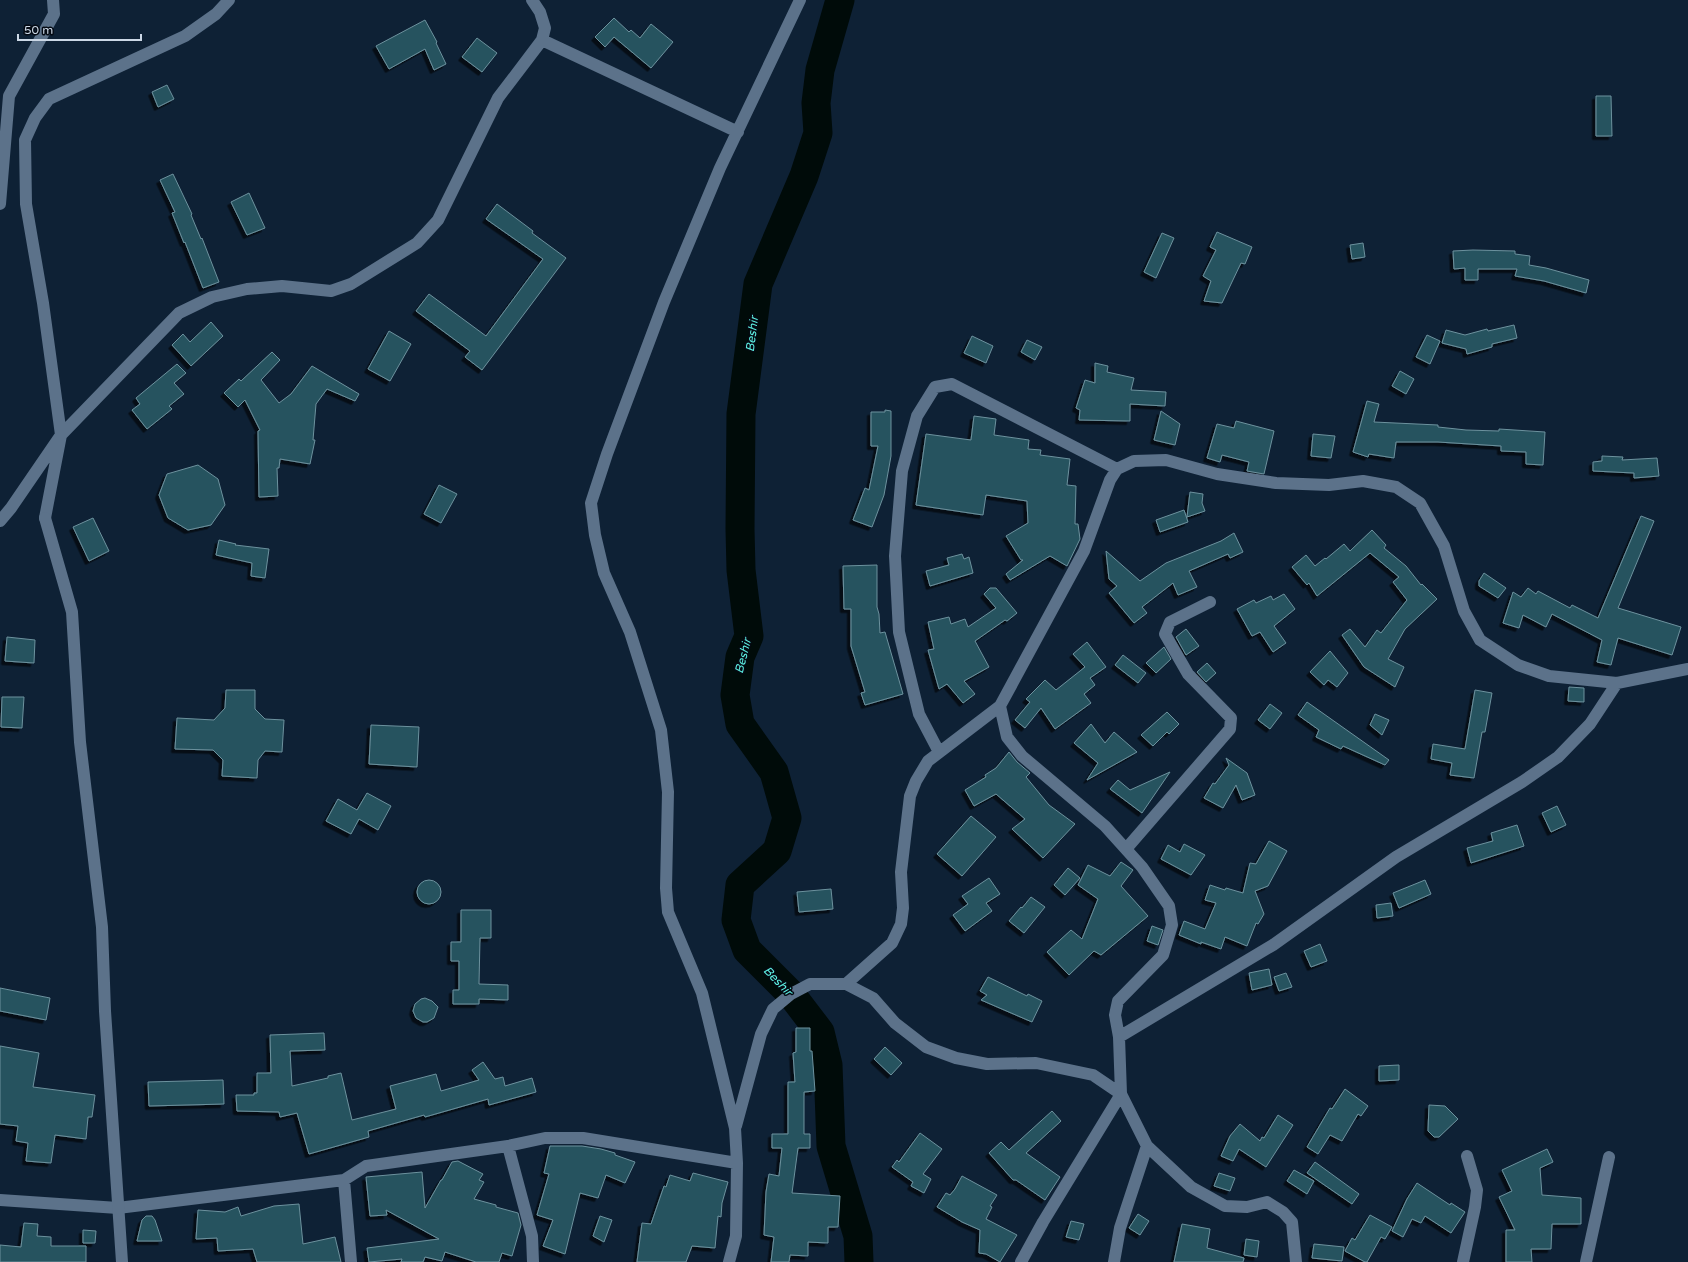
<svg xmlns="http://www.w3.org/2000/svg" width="1688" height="1262" viewBox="0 0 1688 1262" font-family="'Varela Round',sans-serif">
<defs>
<filter id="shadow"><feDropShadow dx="-3.5" dy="3.5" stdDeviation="0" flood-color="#0009"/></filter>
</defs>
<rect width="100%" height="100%" fill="#0e2135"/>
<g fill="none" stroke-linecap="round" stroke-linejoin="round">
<path stroke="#000b09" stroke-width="29" d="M840 0 820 70 816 103 818 133 804 176 758 284 741 414 740 529 741 570 749 636 740 657 735 695 740 724 774 772 787 818 777 851 740 885 736 920 747 950 791 994 820 1032 828 1065 831 1146 858 1236 859 1262"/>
</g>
<path fill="#28525e" stroke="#6c929e" filter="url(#shadow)" d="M614 18 629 32 631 30 640 38 651 24 673 42 651 68 614 37 605 47 595 37Z
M425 20 437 42 436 43 446 64 434 70 425 49 389 69 376 46Z
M477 38 497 53 482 72 462 57Z
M167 85 174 99 158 107 152 92Z
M1596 96H1611L1612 136H1596Z
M173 174 192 214 191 215 201 239 202 238 219 282 203 288 185 242 184 243 172 213 175 212 160 180Z
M249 193 265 228 247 235 231 202Z
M497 204 533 231 532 233 566 258 482 370 465 357 470 351 416 311 429 294 486 336 543 259 486 219Z
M1217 232 1252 247 1245 264 1241 263 1222 303 1204 301 1211 281 1203 276 1216 250 1210 247Z
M1162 233 1174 238 1156 278 1144 272Z
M1363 243 1365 257 1352 259 1350 245Z
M1473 250 1515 251V254L1530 256 1529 265 1546 268 1589 280 1586 293 1544 281 1515 276 1517 269H1478V280H1465V268L1454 269 1453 251Z
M211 322 223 336 191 366 172 345 183 334 190 342Z
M1514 325 1517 338 1492 344V347L1467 354 1466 349 1442 343 1446 330 1465 335 1487 329 1488 331Z
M389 331 411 344 390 381 368 369Z
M1427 335 1440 341 1430 364 1416 357Z
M972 336 993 346 986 363 964 353Z
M1027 340 1042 347 1035 360 1021 352Z
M272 352 280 360 261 380 279 403 291 394 312 366 359 394 355 401 327 389 316 404 313 440H315L310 464 280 459 279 468H277L278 496 259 497 258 431 260 430 245 400 238 407 224 393 239 379 241 381Z
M1095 363 1108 366 1107 372 1134 378 1131 390 1166 392 1165 406 1130 404V421L1079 420 1080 410 1076 408 1085 380 1095 383Z
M177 364 186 373 174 383 184 394 169 406 172 409 147 429 132 410 140 404 136 398Z
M1400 371 1414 379 1406 394 1392 386Z
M1367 401 1379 404 1374 422 1438 425V427L1466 430 1499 431V429L1545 432 1543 465 1526 464V452L1501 451V446L1438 442H1396L1394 458 1369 454 1368 457 1353 452Z
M885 410 891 411V456L884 495 872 527 853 520 865 488 869 490 878 446H871V412H885Z
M1161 411 1180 424 1175 445 1154 440Z
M974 416 996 419 994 435 1029 440 1028 449 1041 450 1040 455 1070 459 1067 485 1076 486 1075 524H1078L1080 539 1067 566 1050 556 1010 580 1006 574 1023 560H1021L1006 536 1028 523 1027 501 986 495 983 515 916 505 926 434 971 440Z
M1236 421 1274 431 1264 474 1247 471 1249 462 1222 455 1220 462 1207 458 1217 424 1234 428Z
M1313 434 1335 436 1331 458 1311 456Z
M1602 456 1623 457 1622 460 1657 458 1659 476 1634 478V473L1593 471V462L1602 461Z
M198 465 218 479 225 505 211 525 188 530 168 518 159 495 167 474Z
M439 485 457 494 441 523 424 514Z
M1190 492 1203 494 1202 503 1205 511 1187 517Z
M1184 510 1188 522 1160 532 1156 520Z
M1641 516 1654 521 1618 608 1681 627 1672 655 1618 638 1611 665 1597 662 1602 640 1552 614 1546 627 1523 615 1519 628 1503 623 1513 592 1521 597 1528 588 1536 594 1538 591 1570 608 1572 605 1598 618Z
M93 518 109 551 89 561 73 527Z
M1372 530 1386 545 1384 548 1406 566 1421 585 1422 584 1437 599 1405 629 1388 659 1404 667 1395 687 1364 667 1342 635 1350 629 1365 647 1377 630 1381 633 1407 600 1393 582 1399 577 1370 553 1317 596 1309 583 1307 585 1292 567 1306 555 1315 566 1325 558 1326 559 1344 544 1350 551Z
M1234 533 1243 552 1230 558 1228 554 1189 571 1197 587 1178 595 1173 583 1142 607 1147 613 1134 623 1109 593 1117 586 1109 579 1106 551 1140 581 1166 563 1221 541Z
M219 540 236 544 235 545 269 549 265 578 251 576 252 563 216 555Z
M962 554 964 559 969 557 973 573 930 586 926 571 949 565 947 558Z
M877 565V607L879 614 880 633 885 632 903 694 865 705 861 693 865 692 851 646V609H844L843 566Z
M1484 573 1506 588 1498 598 1479 586V581Z
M990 588H996L1017 613 1007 621 1005 620 975 641 989 667 964 681 975 694 963 703 947 684 939 689 928 650 934 649 928 622 949 617 951 624 965 619 968 627 996 608 984 594Z
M1284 594 1295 609 1274 626 1286 643 1273 652 1260 632 1252 636 1237 609 1254 600 1256 603 1271 596 1273 600Z
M1186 629 1199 646 1186 655 1176 637Z
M7 637 35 640 34 663 5 661Z
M1087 642 1106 667 1090 678 1095 685 1084 694 1091 703 1055 729 1041 708 1025 728 1015 720 1030 702 1026 699 1045 680 1056 690 1085 667 1073 654Z
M1164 647 1171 659 1156 673 1146 663Z
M1330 651 1348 673 1337 687 1328 680 1324 685 1310 672Z
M1123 655 1146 673 1138 683 1115 665Z
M1207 663 1216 673 1206 682 1197 672Z
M1569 687 1584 688V702L1568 701Z
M226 690H255V709L265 719 284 720 282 752 265 751 258 760 257 778 222 776 223 760 213 750 175 749 177 718 214 720 225 708Z
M1475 690 1492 693 1485 732H1482L1474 778 1450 775 1452 763 1431 759 1433 744 1465 749Z
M2 697H24L22 728 1 727Z
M1307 702 1389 760 1385 765 1343 746 1341 749 1316 737 1319 730 1298 715Z
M1270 704 1282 713 1270 729 1258 720Z
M1167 712 1179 724 1169 734 1167 732 1153 746 1141 735Z
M1375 714 1389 720 1382 735 1370 725Z
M1091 724 1105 743 1114 732 1137 752 1087 780 1098 763 1074 743Z
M371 725 419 727 417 767 369 764Z
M1009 752 1017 762 1030 773 1026 777 1049 805 1075 824 1043 858 1012 829 1025 819 996 794 974 806 965 790 986 777 985 775 996 768Z
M1226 758 1247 773 1255 795 1242 800 1236 785 1223 808 1204 798 1213 783 1215 784 1229 765Z
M1170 772 1142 813 1110 789 1118 780 1130 790Z
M367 793 391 806 378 830 359 819 351 834 326 821 338 799 357 810Z
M1557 806 1566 825 1551 832 1542 813Z
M971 816 996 837 962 876 937 854Z
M1517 825 1524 846 1471 863 1467 848 1493 841 1491 833Z
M1269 841 1287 851 1268 886 1255 891 1264 914 1258 924 1256 923 1247 946 1225 937 1221 949 1201 942V944L1179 935 1184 921 1205 929 1216 903 1205 900 1210 885 1225 890 1226 888 1243 893 1250 863 1256 864Z
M1184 844 1205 855 1191 875 1161 859 1168 845 1180 852Z
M1121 862 1133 870 1121 886 1148 916 1101 955 1094 951 1069 975 1047 952 1071 930 1082 939 1098 899 1078 885 1088 865 1110 876Z
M1068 868 1080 878 1065 895 1054 885Z
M989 878 1000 894 986 903 992 911 965 931 953 915 968 904 962 896Z
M1425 880 1431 894 1399 908 1393 893Z
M417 892a12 12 0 1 1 24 0a12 12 0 1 1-24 0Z
M831 889 833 909 799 912 797 892Z
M1031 897 1045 907 1024 933 1009 921 1021 907 1022 908Z
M1391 903 1393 916 1377 918 1376 905Z
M461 910H491V938H480L479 984 508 985V1000L479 999V1004H453V990H459V961H451V942H461Z
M1152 926 1163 930 1158 945 1147 941Z
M1320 944 1327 961 1311 967 1304 951Z
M1269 969 1272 985 1252 990 1249 973Z
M1286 973 1292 987 1279 991 1274 977Z
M988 977 1027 996 1028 994 1042 1001 1032 1022 981 1000 987 995 980 991Z
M0 988 50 998 46 1020 0 1011Z
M425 998 432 1001 438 1007 434 1018 427 1022H423L416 1018 413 1011 415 1004 421 999Z
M796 1028H810V1051H812L815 1091 804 1092V1134H810V1148H798L792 1193 840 1196 838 1227H828V1243L808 1242V1256L790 1255 789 1262H771L774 1237 764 1235 766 1192 769 1174 779 1176 782 1148H772V1134H788V1082H795L793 1053 796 1052Z
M324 1033 325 1050 290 1051 292 1086 328 1078V1076L341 1073 352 1120 396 1109 390 1086 436 1074 441 1091 479 1080 472 1070 483 1062 495 1079 503 1077 505 1086 532 1078 536 1092 489 1105 488 1099 425 1117 424 1115 368 1131 369 1137 309 1154 297 1113 280 1117 279 1112 237 1111 236 1095H254V1093H257V1073H271L270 1035Z
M0 1046 39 1053 33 1087 95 1095 92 1117H88L86 1139 55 1135 51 1163 26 1161 28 1143 16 1141 18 1126 0 1124Z
M885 1047 902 1063 891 1075 874 1059Z
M1399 1065V1080L1379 1081V1066Z
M223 1080 224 1104 149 1106 148 1082Z
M1345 1089 1368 1106 1361 1116 1358 1114 1342 1141 1330 1135 1318 1154 1307 1147 1330 1108 1332 1109Z
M1429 1105 1445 1106 1458 1119 1439 1137H1434L1428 1131Z
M1052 1111 1061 1121 1026 1153 1060 1177 1045 1200 1016 1180H1013L989 1153 1001 1142 1009 1150Z
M1278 1115 1293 1125 1266 1167 1239 1149 1233 1161 1221 1156 1230 1136 1240 1124 1260 1141 1262 1137 1264 1138Z
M920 1133 942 1149 923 1174 931 1179 924 1193 911 1186 913 1182 892 1167 897 1160 899 1162Z
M550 1146H582L601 1149 615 1153V1155L635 1162 625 1183 606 1175 598 1198 580 1193 565 1254 543 1246 553 1220 537 1215 549 1174 544 1173Z
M1547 1149 1553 1162 1540 1168 1542 1195 1581 1198V1224H1552L1551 1249H1531L1532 1262H1506V1230H1515L1499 1197 1512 1191 1502 1170Z
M458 1161 483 1174 479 1180 484 1182 474 1199 496 1205V1207L518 1213 521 1225 512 1256 502 1253 499 1262H476L445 1252 442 1261 425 1257 423 1262H401L402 1259 369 1262 367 1248 439 1239 386 1210 387 1215 370 1216 366 1177 422 1172 425 1208 441 1180H442L452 1162Z
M1315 1162 1359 1194 1352 1204 1307 1173Z
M1294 1170 1314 1181 1307 1194 1287 1181Z
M693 1173 728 1182 722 1203 721 1217 718 1216 715 1248 692 1246 686 1262H637L642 1223 651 1224 664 1186 666 1187 670 1175 690 1181Z
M1219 1173 1235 1178 1230 1191 1214 1186Z
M962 1176 997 1195 990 1206 992 1207 986 1219 1017 1235 1000 1262 986 1254 979 1253 980 1230 962 1222 937 1207 946 1193 950 1195 955 1189Z
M1417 1183 1450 1205 1451 1203 1465 1212 1451 1233 1425 1216 1421 1223 1412 1219 1403 1237 1392 1231 1407 1199Z
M299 1204 303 1244 335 1237 341 1262H257L253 1249 218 1251 217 1238 196 1239 198 1210 225 1212 238 1207 241 1216 274 1206Z
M1138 1214 1149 1221 1140 1235 1129 1228Z
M1370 1215 1392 1227 1385 1239 1381 1237 1367 1262H1365L1345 1251 1352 1238 1355 1240Z
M146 1216H152L155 1220 162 1241H137L142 1220Z
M600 1216 612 1220 604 1242 593 1236Z
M1071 1221 1084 1224 1079 1240 1066 1237Z
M24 1223 38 1224 37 1236 51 1237V1246H86V1262H0V1245L21 1247Z
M1182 1224 1210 1229 1207 1248 1244 1258 1243 1262H1174Z
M83 1230 96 1231 95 1243H83Z
M1246 1239 1259 1241 1257 1257 1244 1255Z
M1314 1244 1344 1247 1342 1261 1312 1258Z"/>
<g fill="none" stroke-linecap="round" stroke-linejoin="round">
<path stroke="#5c728a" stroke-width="12" d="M542 40 738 132
M0 204 9 96 54 14 53 0
M45 518 61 435 43 303 26 204 25 140 35 118 49 99 185 36 216 14 229 0
M0 521 11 508 61 435 179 313 212 297 247 289 282 286 331 291 351 284 417 243 438 220 498 98 542 40 545 28 540 12 532 0
M939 752 919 714 899 632 895 556 902 471 917 416 935 387 952 384 1117 469
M1126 849 1230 729 1231 718 1188 674 1165 634 1170 622 1210 602
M846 984 892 943 901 924 903 908 901 872 910 796 916 781 928 761 1000 706
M1119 1037 1273 945 1396 857 1522 782 1558 757 1590 724 1617 683
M736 1126 761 1034 773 1009 791 994 810 984H846L873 998 895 1023 926 1047 956 1058 987 1064 1036 1063 1093 1075 1121 1094
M508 1146 532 1236 533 1262
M344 1180 351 1262
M0 1200 118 1208 344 1180 366 1166 508 1146 545 1138H583L737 1163
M729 1262 736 1236 737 1163 735 1128 702 993 668 912 666 888 668 792 661 730 630 632 604 573 595 535 591 503 607 454 664 302 720 168 800 0
M1021 1262 1043 1222 1121 1094
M1114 1262 1120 1228 1147 1146
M1296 1262 1292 1222 1283 1212 1267 1202 1247 1207 1225 1206 1191 1187 1147 1146 1121 1094 1119 1037 1115 1015 1118 1001 1163 955 1172 925 1169 906 1142 867 1105 826 1022 756 1007 737 1000 706 1084 551 1110 480 1117 469 1134 461 1166 460 1217 474 1276 483 1329 485 1363 481 1396 487 1420 503 1444 546 1464 611 1480 640 1518 665 1549 676 1617 683 1688 669
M1463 1262 1475 1207 1477 1190 1467 1156
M1586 1262 1609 1157"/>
<path stroke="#5c728a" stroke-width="12" d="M45 518 72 612 80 742 102 927 105 1011 122 1262"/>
</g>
<g text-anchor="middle" stroke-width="3" stroke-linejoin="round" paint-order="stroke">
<g font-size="12" font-style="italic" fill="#5ef1e4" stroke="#040a13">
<text transform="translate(752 334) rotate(-83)" y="4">Beshir</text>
<text transform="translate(743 656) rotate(-76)" y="4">Beshir</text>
<text transform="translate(778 981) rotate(46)" y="4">Beshir</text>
</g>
</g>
<path d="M18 34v6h123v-6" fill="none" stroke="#ccd8e6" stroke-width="2"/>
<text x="24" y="34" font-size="12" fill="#ccd8e6" stroke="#040a13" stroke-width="3" paint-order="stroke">50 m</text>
</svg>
